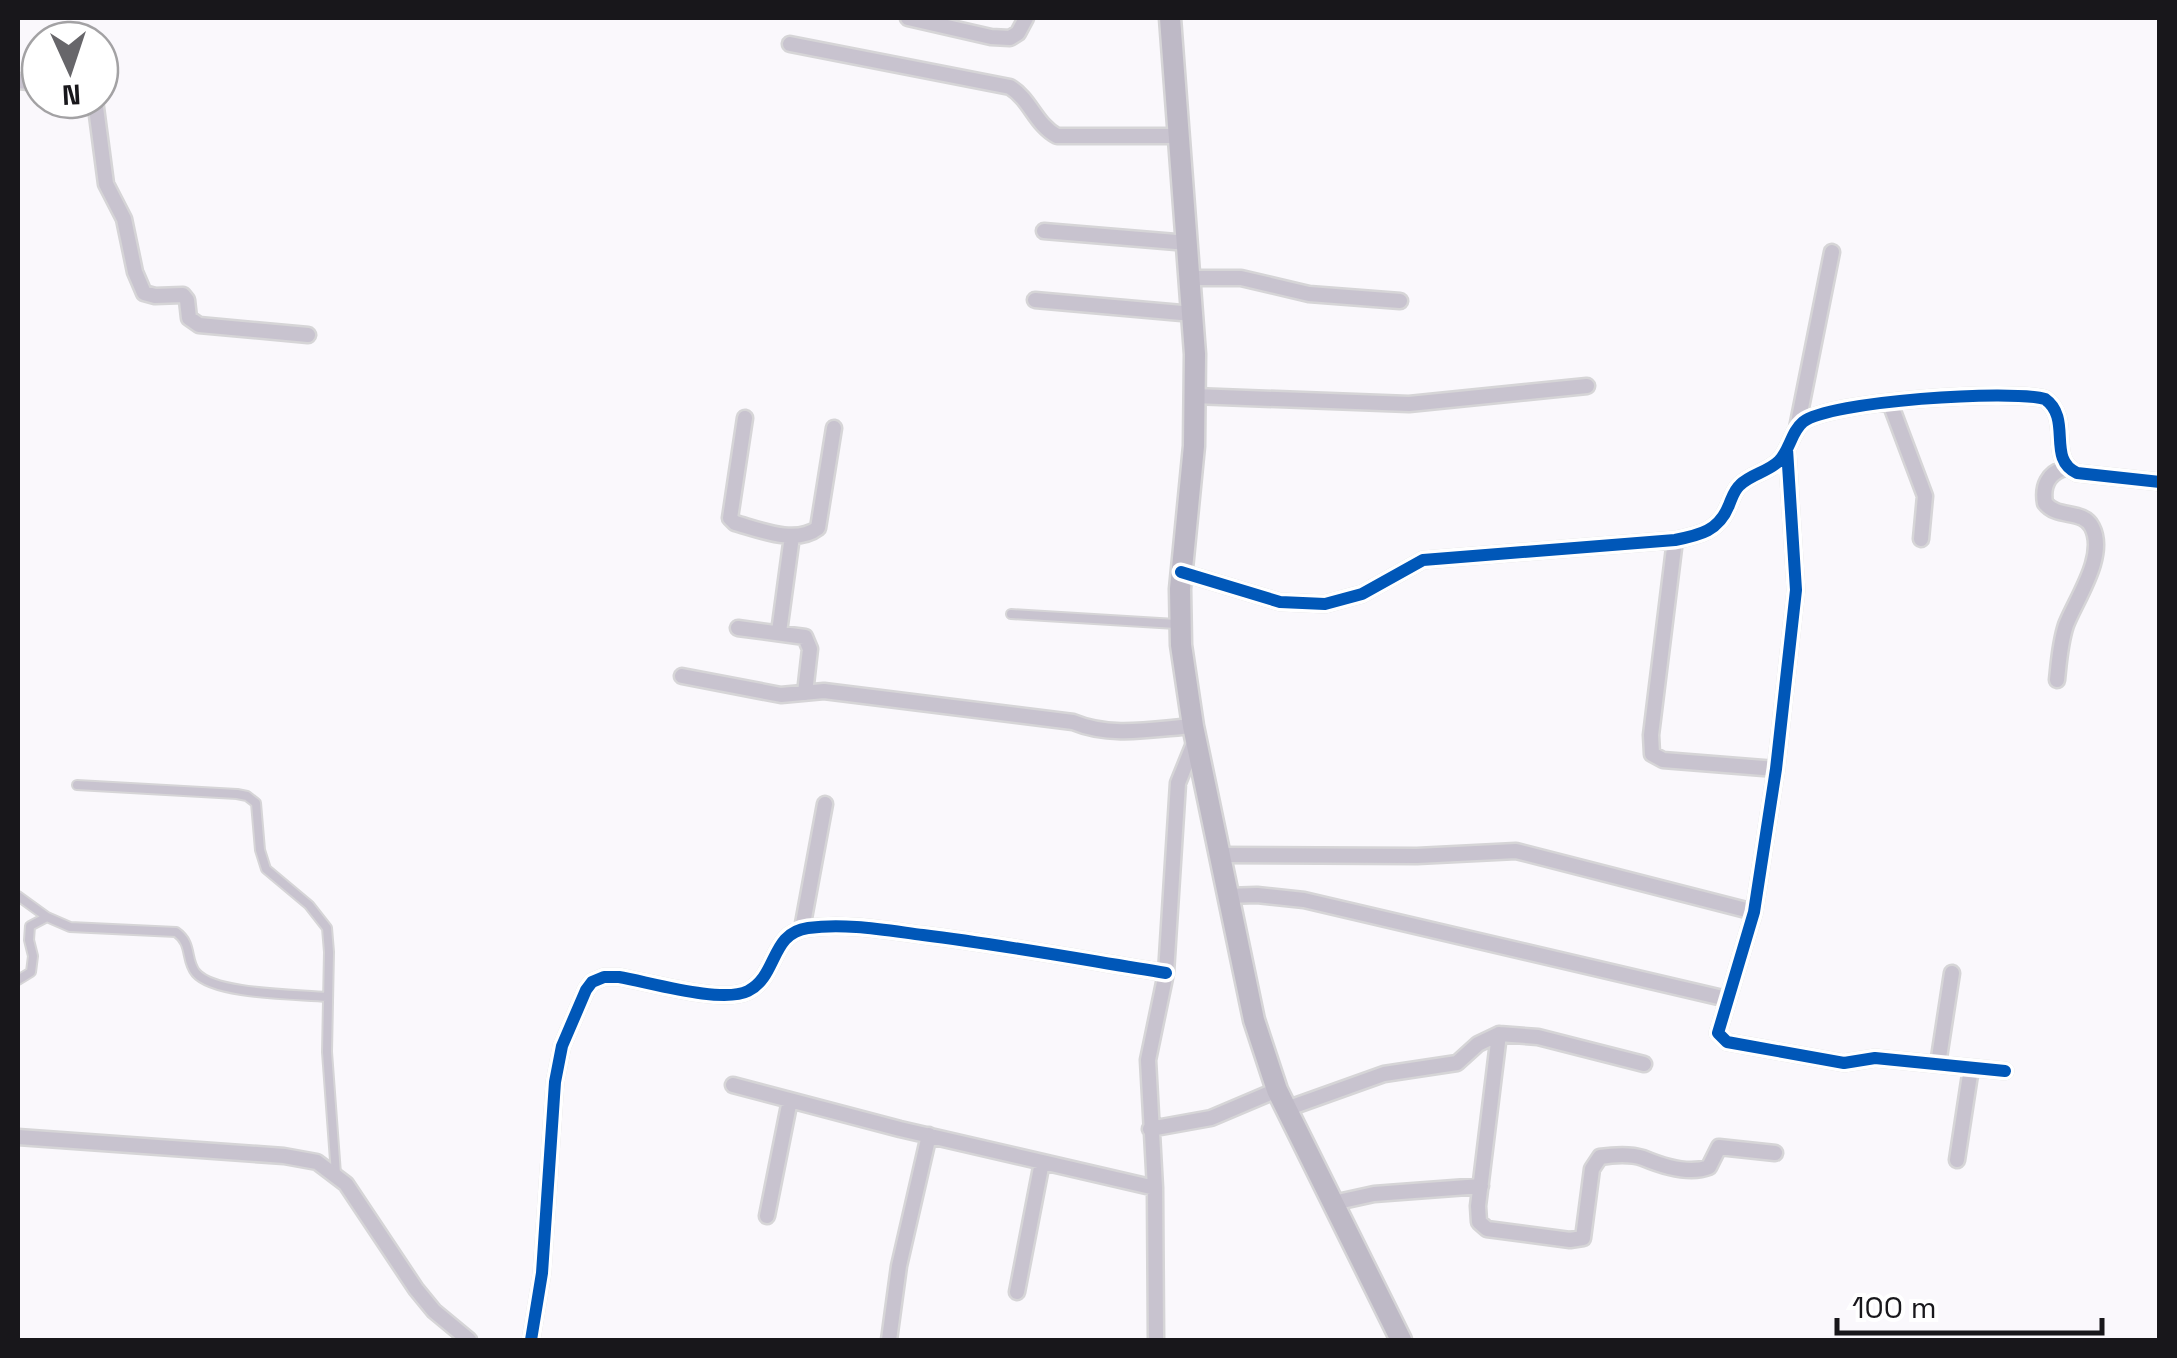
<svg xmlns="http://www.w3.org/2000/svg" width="2177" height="1358" viewBox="0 0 2177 1358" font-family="'Space Grotesk',sans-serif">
<rect width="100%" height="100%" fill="#faf8fc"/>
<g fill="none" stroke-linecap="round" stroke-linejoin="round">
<g stroke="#d6d5d7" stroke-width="12">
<path id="service" d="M1011 614 1176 624
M77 785 237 794 247 796 256 803 260 850 266 869 309 905 327 928 329 952 327 1052 336 1174
M18 896 47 917 70 927 176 932C193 944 185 960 196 973 215 995 298 994 327 997
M18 980 31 972 33 956 29 940 30 926 47 917"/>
</g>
<g stroke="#d6d5d7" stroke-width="19">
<path id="minor" d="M908 18 991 37 1010 38 1018 33 1026 18
M790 44 1010 87C1031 100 1035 124 1057 136H1180
M18 81 40 83
M95 100 106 184 124 219 135 272 144 293 155 296 183 295 187 300 189 318 199 325 308 335
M1044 231 1188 243
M1191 278H1241L1309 294 1400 301
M1035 300 1193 314
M1194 396 1409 404 1587 386
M1890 403 1925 496 1921 539
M745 418 730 518 735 523C760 530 796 545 818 528L834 428
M1797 428 1832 252
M1787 449 1796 590 1776 769 1754 912 1718 1033 1727 1042 1844 1063 1875 1058 2005 1071
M1675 540 1651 735 1652 754 1663 760 1776 769
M1181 572 1280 602 1325 604 1362 594 1423 560 1675 540C1700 535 1719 531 1729 505 1732 498 1734 490 1740 485 1751 474 1768 472 1779 461 1790 450 1791 432 1803 422 1829 401 2011 389 2045 399 2073 419 2046 459 2077 473L2160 482
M738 628 805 637 810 649 805 693
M779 632 792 536
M682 676 781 695 824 691 1073 722C1111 738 1153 729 1193 726
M2057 680C2059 661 2060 643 2066 625 2076 599 2107 556 2092 527 2083 509 2057 519 2045 503 2042 486 2048 473 2065 468
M1218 855 1417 856 1516 851 1754 912
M1226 896 1257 895 1304 900 1727 999
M802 929 825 804
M1499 1034 1478 1206 1479 1222 1487 1229 1570 1240 1583 1238 1592 1169 1600 1157C1613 1155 1631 1154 1643 1158 1662 1166 1689 1175 1709 1167L1719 1147 1775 1153
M1938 1064 1952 973
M733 1085 900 1129 1155 1188
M1286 1109 1384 1074 1457 1063 1478 1044 1499 1034 1538 1037 1644 1064
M1150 1129 1211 1118 1277 1090
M18 1137 284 1156 317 1162 346 1184 416 1289 434 1311 469 1340
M1957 1160 1971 1068
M1333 1203 1374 1194 1481 1186
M767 1216 790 1100
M1017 1292 1042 1162
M531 1340 542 1273 555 1082 562 1046 586 990 592 982 604 977H619C649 982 722 1004 748 991 778 976 770 933 808 928 846 923 884 930 923 935 1004 945 1085 960 1166 973
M889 1340 899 1266 929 1135
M1156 1340 1155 1188 1148 1060 1166 973 1178 783 1195 741"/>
</g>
<g stroke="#d6d5d7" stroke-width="25">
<path id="secondary" d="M1170 18 1195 354 1194 446 1180 589 1181 645 1193 726 1254 1020 1277 1090 1401 1340"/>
</g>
<use href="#service" stroke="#c8c3cf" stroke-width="8"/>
<use href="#minor" stroke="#c8c3cf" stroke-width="14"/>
<use href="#secondary" stroke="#beb9c6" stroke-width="20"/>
<g stroke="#fff" stroke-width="19">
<path id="cycleway" d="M1787 449 1796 590 1776 769 1754 912 1718 1033 1727 1042 1844 1063 1875 1058 2005 1071
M1181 572 1280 602 1325 604 1362 594 1423 560 1675 540C1700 535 1719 531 1729 505 1732 498 1734 490 1740 485 1751 474 1768 472 1779 461 1790 450 1791 432 1803 422 1829 401 2011 389 2045 399 2073 419 2046 459 2077 473L2160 482
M531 1340 542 1273 555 1082 562 1046 586 990 592 982 604 977H619C649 982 722 1004 748 991 778 976 770 933 808 928 846 923 884 930 923 935 1004 945 1085 960 1166 973"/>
</g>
<use href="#cycleway" stroke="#0057b8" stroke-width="12"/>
</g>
<rect width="2177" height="1358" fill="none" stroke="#18171b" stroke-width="40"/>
<g transform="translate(70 70) rotate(177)"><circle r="48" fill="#ffffff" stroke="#a3a2a4" stroke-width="2.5"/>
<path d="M0-8L18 38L0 25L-18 38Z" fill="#67666a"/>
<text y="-15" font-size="28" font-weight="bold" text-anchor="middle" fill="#18171b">N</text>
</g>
<path d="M1837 1318v15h265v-15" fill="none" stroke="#18171b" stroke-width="5"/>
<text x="1852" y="1318" font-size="30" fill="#18171b" stroke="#ffffff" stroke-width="8" paint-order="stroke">100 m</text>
</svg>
